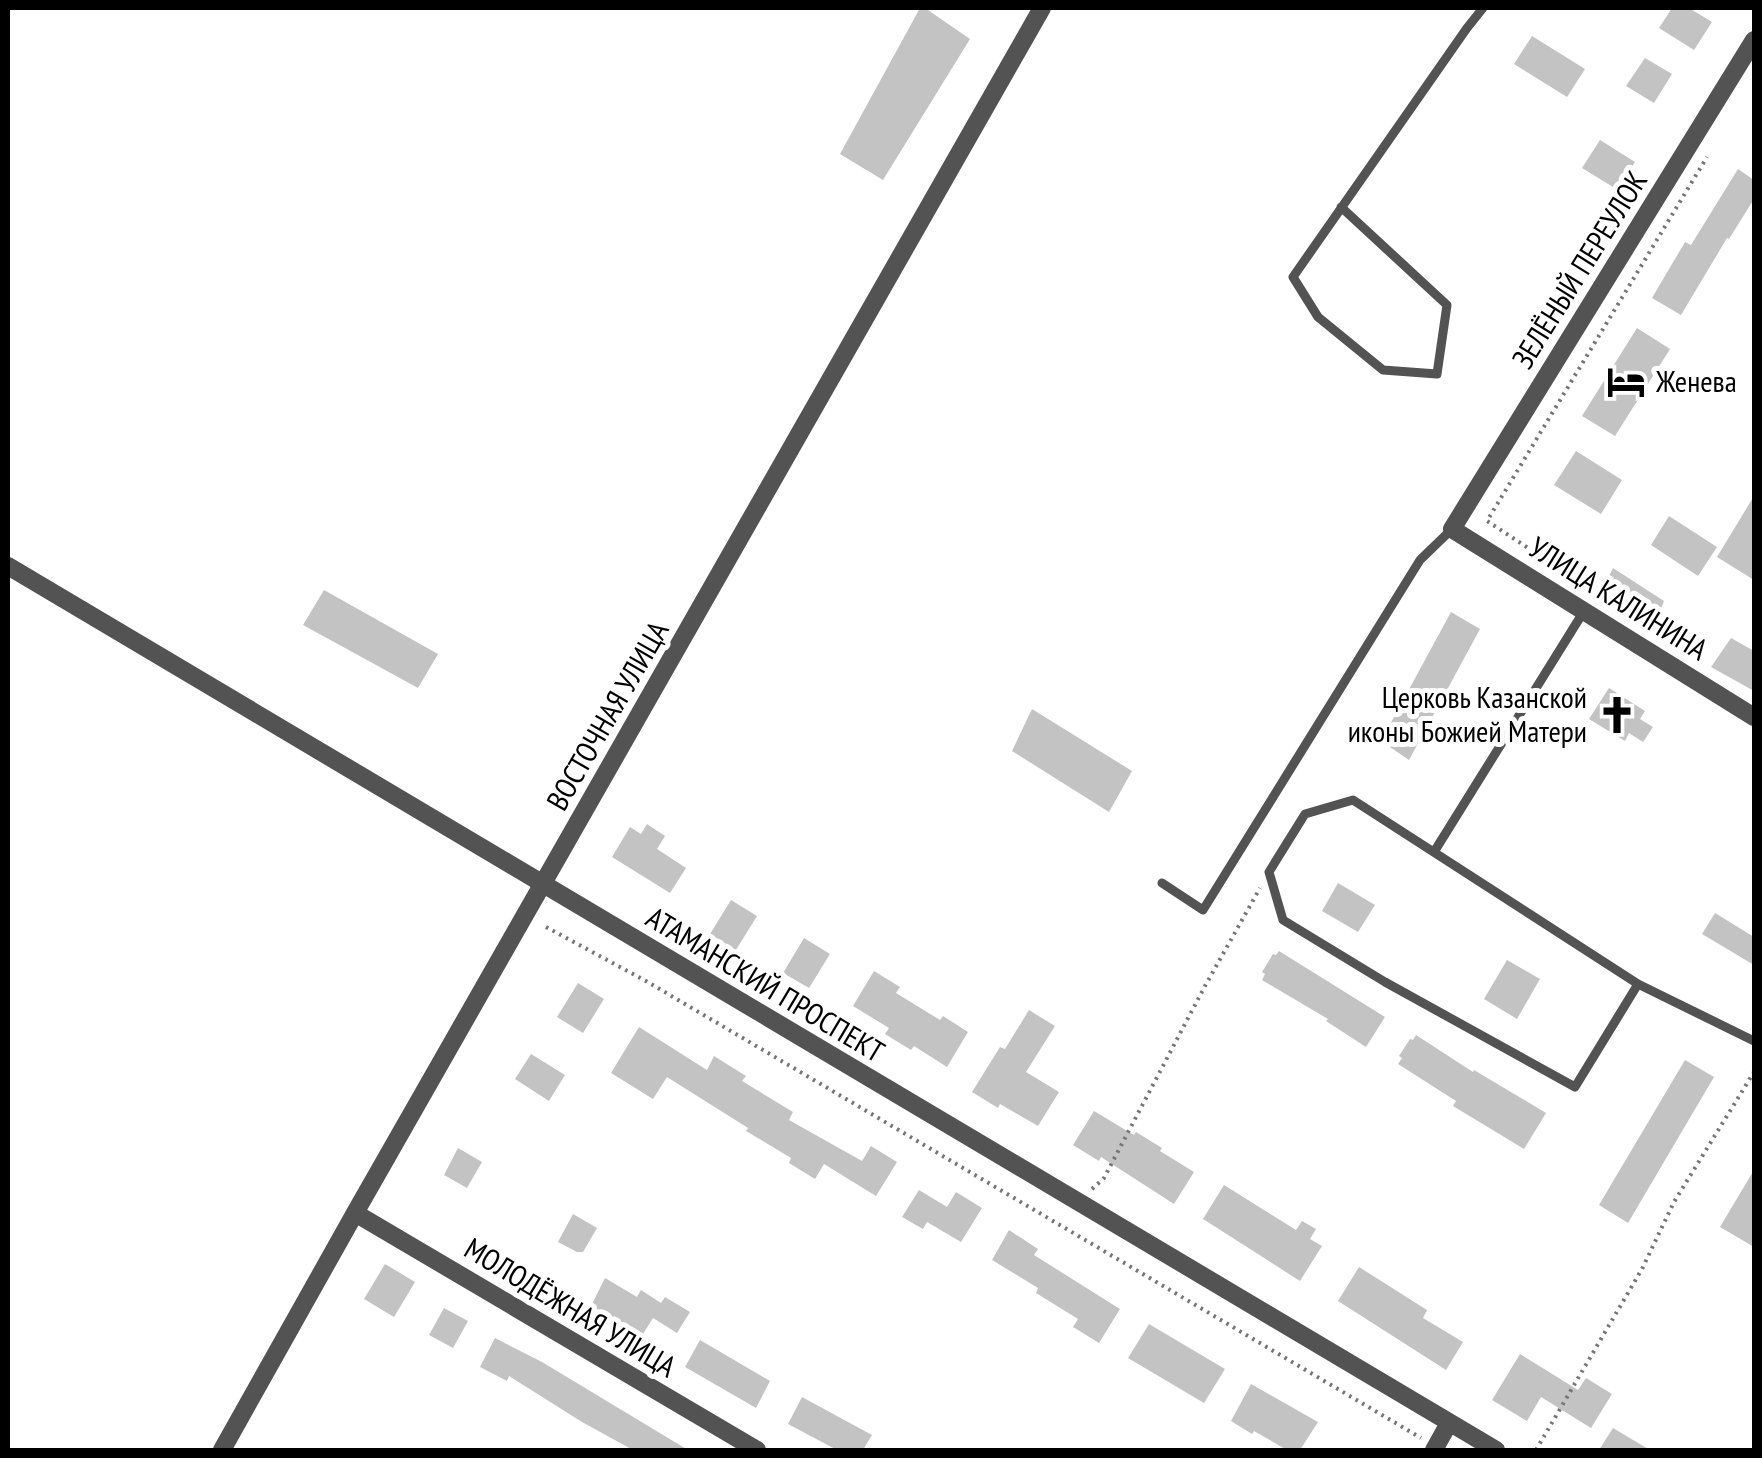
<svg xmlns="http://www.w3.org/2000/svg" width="1762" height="1458" viewBox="0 0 1762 1458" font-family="'PT Sans Narrow',sans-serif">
<rect width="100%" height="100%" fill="#fff"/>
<path fill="#c3c3c3" d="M920 8H925L970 39 883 180 840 154Z
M1672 8H1689L1712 22 1694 50 1659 28Z
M1532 36 1585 69 1567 97 1514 64Z
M1645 58 1672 74 1654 103 1626 86Z
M1600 140 1635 162 1618 190 1582 168Z
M1738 169 1754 180V199L1729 239 1727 238 1681 315 1652 298 1685 242 1691 245Z
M1637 328 1670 349 1615 436 1582 416Z
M1576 451 1622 480 1601 514 1554 485Z
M1754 496V580L1717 557Z
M1669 516 1717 547 1698 576 1651 545Z
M1613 568 1664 601 1656 622 1602 591Z
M324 590 438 654 418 688 303 625Z
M1451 612 1480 629 1409 760 1381 741Z
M1731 638 1754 651V691L1711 667Z
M1609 688 1645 711 1640 719 1653 727 1643 742 1629 733 1625 741 1589 719Z
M1032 709 1132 771 1109 812 1012 751Z
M647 824 665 836 657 849 686 868 670 893 612 857 630 827 641 834Z
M1338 883 1375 905 1358 932 1322 911Z
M731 900 757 916 736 950 710 934Z
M1715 913 1754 937V965L1702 934Z
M804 938 830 954 809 988 783 973Z
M1279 951 1385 1017 1366 1047 1326 1021 1328 1019 1262 980 1265 974 1262 972 1273 954 1276 955Z
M1507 960 1540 979 1517 1019 1484 999Z
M874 971 900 987 896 993 940 1020 943 1016 968 1032 947 1067 914 1046 911 1050 885 1034 889 1028 853 1006Z
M578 983 604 999 583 1033 557 1017Z
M1029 1010 1055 1026 1026 1072 1059 1092 1038 1126 1000 1104 998 1108 972 1092 1000 1047 1005 1049Z
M639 1027 707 1070 714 1056 746 1076 742 1081 793 1112 789 1120 862 1161 871 1146 897 1162 876 1196 824 1164 815 1179 789 1163 791 1158 746 1131 748 1128 667 1077 653 1099 611 1073Z
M1416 1035 1473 1072 1474 1070 1546 1113 1524 1149 1453 1106 1456 1101 1398 1064 1402 1058 1399 1056 1410 1039 1413 1040Z
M531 1054 565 1075 549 1101 515 1079Z
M1685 1060 1714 1077 1628 1223 1599 1205Z
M1094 1111 1134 1135 1136 1132 1162 1148 1160 1151 1194 1172 1174 1204 1101 1157 1099 1161 1073 1145Z
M458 1148 482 1162 467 1188 444 1175Z
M1754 1170V1247L1720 1227Z
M1224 1185 1296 1230 1302 1221 1316 1229 1310 1239 1322 1246 1300 1281 1203 1219Z
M919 1190 947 1207 956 1192 982 1208 961 1242 927 1222 923 1229 902 1217Z
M573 1214 597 1228 583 1252H577L558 1242Z
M1009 1230 1038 1249 1034 1255 1120 1309 1099 1343 1073 1327 1078 1319 1036 1293 1038 1288 992 1260Z
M385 1264 415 1282 394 1317 364 1299Z
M1359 1267 1427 1310 1423 1318 1463 1342 1446 1370 1338 1301Z
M605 1278 637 1297 641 1290 661 1303 665 1297 690 1312 677 1333 653 1318 643 1334 591 1306Z
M444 1308 468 1321 453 1348 429 1335Z
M1149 1324 1225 1369 1204 1403 1128 1358Z
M495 1338 542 1362 688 1450H633L582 1422 509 1376 507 1381 480 1367Z
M700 1340 770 1381 756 1408 685 1367Z
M1520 1354 1578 1390 1586 1378 1612 1394 1591 1428 1541 1397 1527 1421 1492 1400Z
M1251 1384 1318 1422 1300 1450H1287L1254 1431 1252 1434 1231 1421Z
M802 1397 872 1435 863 1450H837L788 1424Z
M1613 1428 1650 1450H1599Z"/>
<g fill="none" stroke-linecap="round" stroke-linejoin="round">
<path stroke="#757575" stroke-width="4" stroke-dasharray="2.5 5" stroke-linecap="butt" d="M1621 609 1487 521 1707 157
M546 927 646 981 1421 1438
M1092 1189 1104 1178 1205 986 1260 888
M1536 1450 1642 1269 1674 1202 1754 1072"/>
<path stroke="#535353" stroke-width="9" d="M1341 207 1447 305 1437 374 1383 370 1318 317 1293 277 1467 28 1483 8
M1434 852 1584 611
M1162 883 1203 910 1420 560 1452 529
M1638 984 1575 1087 1385 982 1283 920 1269 872 1305 814 1353 800 1638 984 1754 1041"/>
<path stroke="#535353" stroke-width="18" d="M1754 40 1452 529 1754 717
M8 566 1496 1450
M355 1213 757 1450
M222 1450 355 1213 1042 8
M1434 1450 1449 1423"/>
</g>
<defs>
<g id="hotel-bare" transform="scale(3)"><path d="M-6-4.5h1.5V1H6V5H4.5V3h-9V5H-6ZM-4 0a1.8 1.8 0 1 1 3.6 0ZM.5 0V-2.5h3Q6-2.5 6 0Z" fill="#000" stroke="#fff" stroke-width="2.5" paint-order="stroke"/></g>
<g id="church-bare" transform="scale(3)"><path d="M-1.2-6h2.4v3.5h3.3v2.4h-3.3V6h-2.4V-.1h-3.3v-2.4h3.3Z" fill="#000" stroke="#fff" stroke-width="2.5" paint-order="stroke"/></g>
</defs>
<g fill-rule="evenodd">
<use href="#hotel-bare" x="1626" y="382"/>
<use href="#church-bare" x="1617" y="715"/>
</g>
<g text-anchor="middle" stroke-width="10" stroke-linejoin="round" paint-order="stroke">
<g font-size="30" fill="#000" stroke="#fff">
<text transform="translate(1580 270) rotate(-58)" y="10">ЗЕЛЁНЫЙ ПЕРЕУЛОК</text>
<text transform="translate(1618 599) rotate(32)" y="10">УЛИЦА КАЛИНИНА</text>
<text transform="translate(608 716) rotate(-60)" y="10">ВОСТОЧНАЯ УЛИЦА</text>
<text transform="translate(765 985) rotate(31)" y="10">АТАМАНСКИЙ ПРОСПЕКТ</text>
<text transform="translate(570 1308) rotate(31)" y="10">МОЛОДЁЖНАЯ УЛИЦА</text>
</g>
<g font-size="30" fill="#000" stroke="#fff" text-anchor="start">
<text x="1656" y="392">Женева</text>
<text x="1587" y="708" text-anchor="end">Церковь Казанской<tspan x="1587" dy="34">иконы Божией Матери</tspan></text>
</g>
</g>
<rect width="1762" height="1458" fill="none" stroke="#000000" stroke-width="20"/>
</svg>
